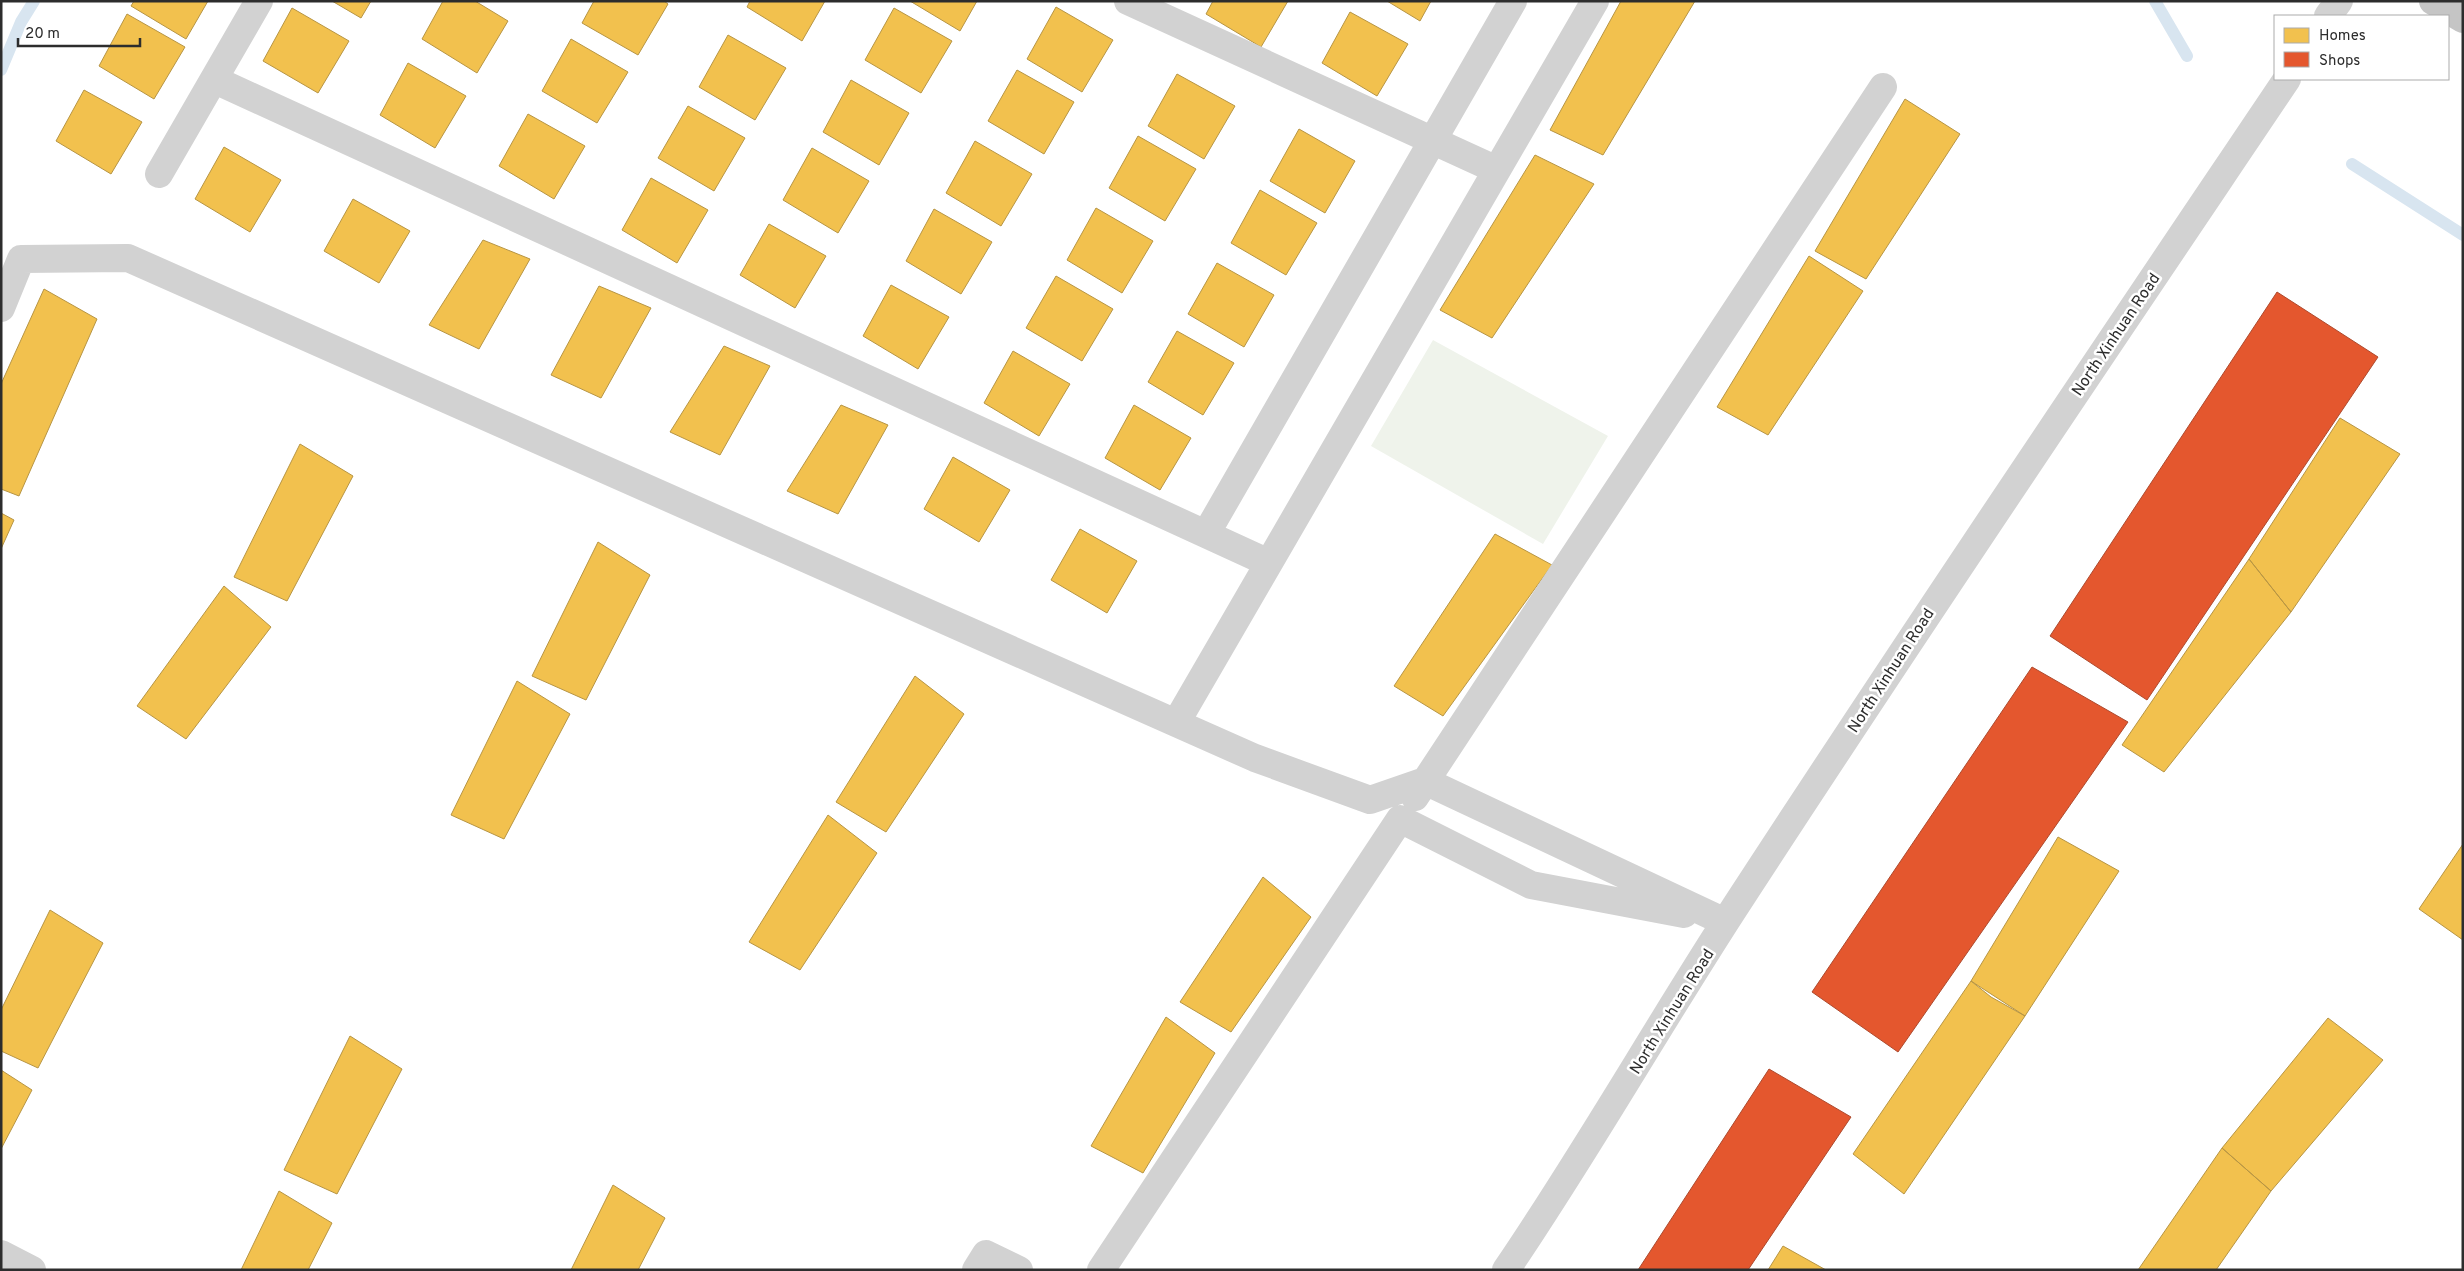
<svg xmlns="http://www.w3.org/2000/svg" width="2464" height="1271" viewBox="0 0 2464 1271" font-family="Overpass,sans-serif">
<rect width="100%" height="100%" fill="#fff"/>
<path fill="#eff3eb" d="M1433 340 1608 436 1543 544 1371 446Z"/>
<path fill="#f2c14e" stroke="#b79544" d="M134 1H208L186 39 131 6Z
M332 1H371L361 18Z
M443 1H475L508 21 477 73 422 39Z
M594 1H664L668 4 638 55 582 23Z
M750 1H825L802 41 747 7Z
M910 1H977L960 31Z
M1213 1H1288L1261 47 1206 14Z
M1387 1H1431L1420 21Z
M1621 1H1695L1603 155 1550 130Z
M1056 7 1113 40 1082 92 1027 59Z
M292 8 349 41 318 93 263 61Z
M894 8 952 41 921 93 865 60Z
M1350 12 1408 44 1377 96 1322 63Z
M127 14 185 47 154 99 99 66Z
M728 35 786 68 755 120 699 87Z
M571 39 628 72 597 123 542 91Z
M408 63 466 96 435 148 380 115Z
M1017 70 1074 102 1044 154 988 121Z
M1177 74 1235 106 1204 159 1148 126Z
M851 80 909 113 879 165 823 132Z
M84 90 142 122 111 174 56 141Z
M1905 99 1960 134 1866 279 1815 251Z
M688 106 745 138 714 191 658 158Z
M528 114 585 146 554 199 499 166Z
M1299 129 1355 161 1325 213 1270 181Z
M1138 136 1196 169 1165 221 1109 188Z
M975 141 1032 174 1001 226 946 193Z
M224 147 281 180 250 232 195 199Z
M812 148 869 181 838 233 783 200Z
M1535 155 1594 184 1492 338 1440 310Z
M651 178 708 210 677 263 622 230Z
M1260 190 1317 223 1286 275 1231 243Z
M353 199 410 231 379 283 324 251Z
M1096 208 1153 241 1122 293 1067 260Z
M934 209 992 242 961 294 906 261Z
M769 224 826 256 795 308 740 275Z
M483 240 530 259 479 349 429 325Z
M1809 256 1863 291 1768 435 1717 407Z
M1217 263 1274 295 1244 347 1188 314Z
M1056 276 1113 309 1082 361 1026 328Z
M891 285 949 317 918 369 863 336Z
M599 286 651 308 601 398 551 375Z
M44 289 97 319 19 496 1 489V384Z
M1177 331 1234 363 1203 415 1148 382Z
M724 346 770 366 720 455 670 432Z
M1013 351 1070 384 1039 436 984 403Z
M841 405 888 425 838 514 787 491Z
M1134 405 1191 438 1160 490 1105 458Z
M2340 418 2400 454 2291 612 2249 559Z
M300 444 353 476 287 601 234 577Z
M953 457 1010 490 979 542 924 509Z
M1 513 14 520 1 549Z
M1080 529 1137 561 1107 613 1051 580Z
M1495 534 1552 565 1443 716 1394 686Z
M598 542 650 575 586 700 532 676Z
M2249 559 2291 612 2164 772 2122 745Z
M224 586 271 627 186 739 137 706Z
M915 676 964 714 886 832 836 802Z
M517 681 570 714 504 839 451 815Z
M828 815 877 853 800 970 749 942Z
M2058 837 2119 871 2025 1016 1971 981Z
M2463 844V940L2419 909Z
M1263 877 1311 917 1231 1032 1180 1002Z
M50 910 103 943 38 1068 1 1051V1010Z
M1971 981 1991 997 2025 1016 1904 1194 1853 1154Z
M1166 1017 1215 1053 1143 1173 1091 1146Z
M2328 1018 2383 1060 2271 1191 2222 1148Z
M350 1036 402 1069 337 1194 284 1170Z
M1 1070 32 1090 1 1149Z
M2222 1148 2271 1191 2216 1270H2138Z
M613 1185 665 1218 638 1270H571Z
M279 1191 332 1223 308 1270H241Z
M1783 1246 1826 1270H1768Z"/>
<path fill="#e4572e" stroke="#ad4a2e" d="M2277 292 2378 357 2147 700 2050 636Z
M2032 667 2128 722 1898 1052 1812 992Z
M1769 1069 1851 1117 1748 1270H1638Z"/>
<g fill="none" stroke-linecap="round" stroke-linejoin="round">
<path stroke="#d8e5f0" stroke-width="12" d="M2155 1 2187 56
M1 70 21 22 34 1
M2352 164 2463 235"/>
<path stroke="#d2d2d2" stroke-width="28" d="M1128 1 1497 170
M2328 16 2339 1
M215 80 1269 563
M159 174 259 1
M1 308 21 259 128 258 1255 758 1370 800 1425 781 1725 922
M1206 534 1513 1
M1176 723 1595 1
M1415 797 1883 87
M1 1254 32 1270
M976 1270 986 1254 1019 1270
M1101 1270 1400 819 1531 885 1684 914
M1506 1270C1587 1151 1657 1027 1735 907 1916 629 2102 354 2287 79"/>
<path stroke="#c5c5c5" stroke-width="28" d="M2433 1 2463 19"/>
</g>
<g text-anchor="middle" stroke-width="5" stroke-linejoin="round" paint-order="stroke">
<g font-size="16" fill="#2d2d2d" stroke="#fff">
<text transform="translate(2115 334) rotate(-56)" y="6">North Xinhuan Road</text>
<text transform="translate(1890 670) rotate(-57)" y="6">North Xinhuan Road</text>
<text transform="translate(1671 1011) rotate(-58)" y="6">North Xinhuan Road</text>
</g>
</g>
<rect width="2464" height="1271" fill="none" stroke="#2d2d2d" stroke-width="5"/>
<rect x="2274" y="15" width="175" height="65" fill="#ffffff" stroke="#ababab"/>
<rect x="2284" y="28" width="25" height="15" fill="#f2c14e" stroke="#ababab"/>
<text x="2319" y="40" font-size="15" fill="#2d2d2d">Homes</text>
<rect x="2284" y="52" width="25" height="15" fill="#e4572e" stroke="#ababab"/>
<text x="2319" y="65" font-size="15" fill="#2d2d2d">Shops</text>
<path d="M18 38v8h122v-8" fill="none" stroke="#2d2d2d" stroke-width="2.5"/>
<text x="25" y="38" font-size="15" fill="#2d2d2d" stroke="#ffffff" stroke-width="4" paint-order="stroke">20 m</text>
</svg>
